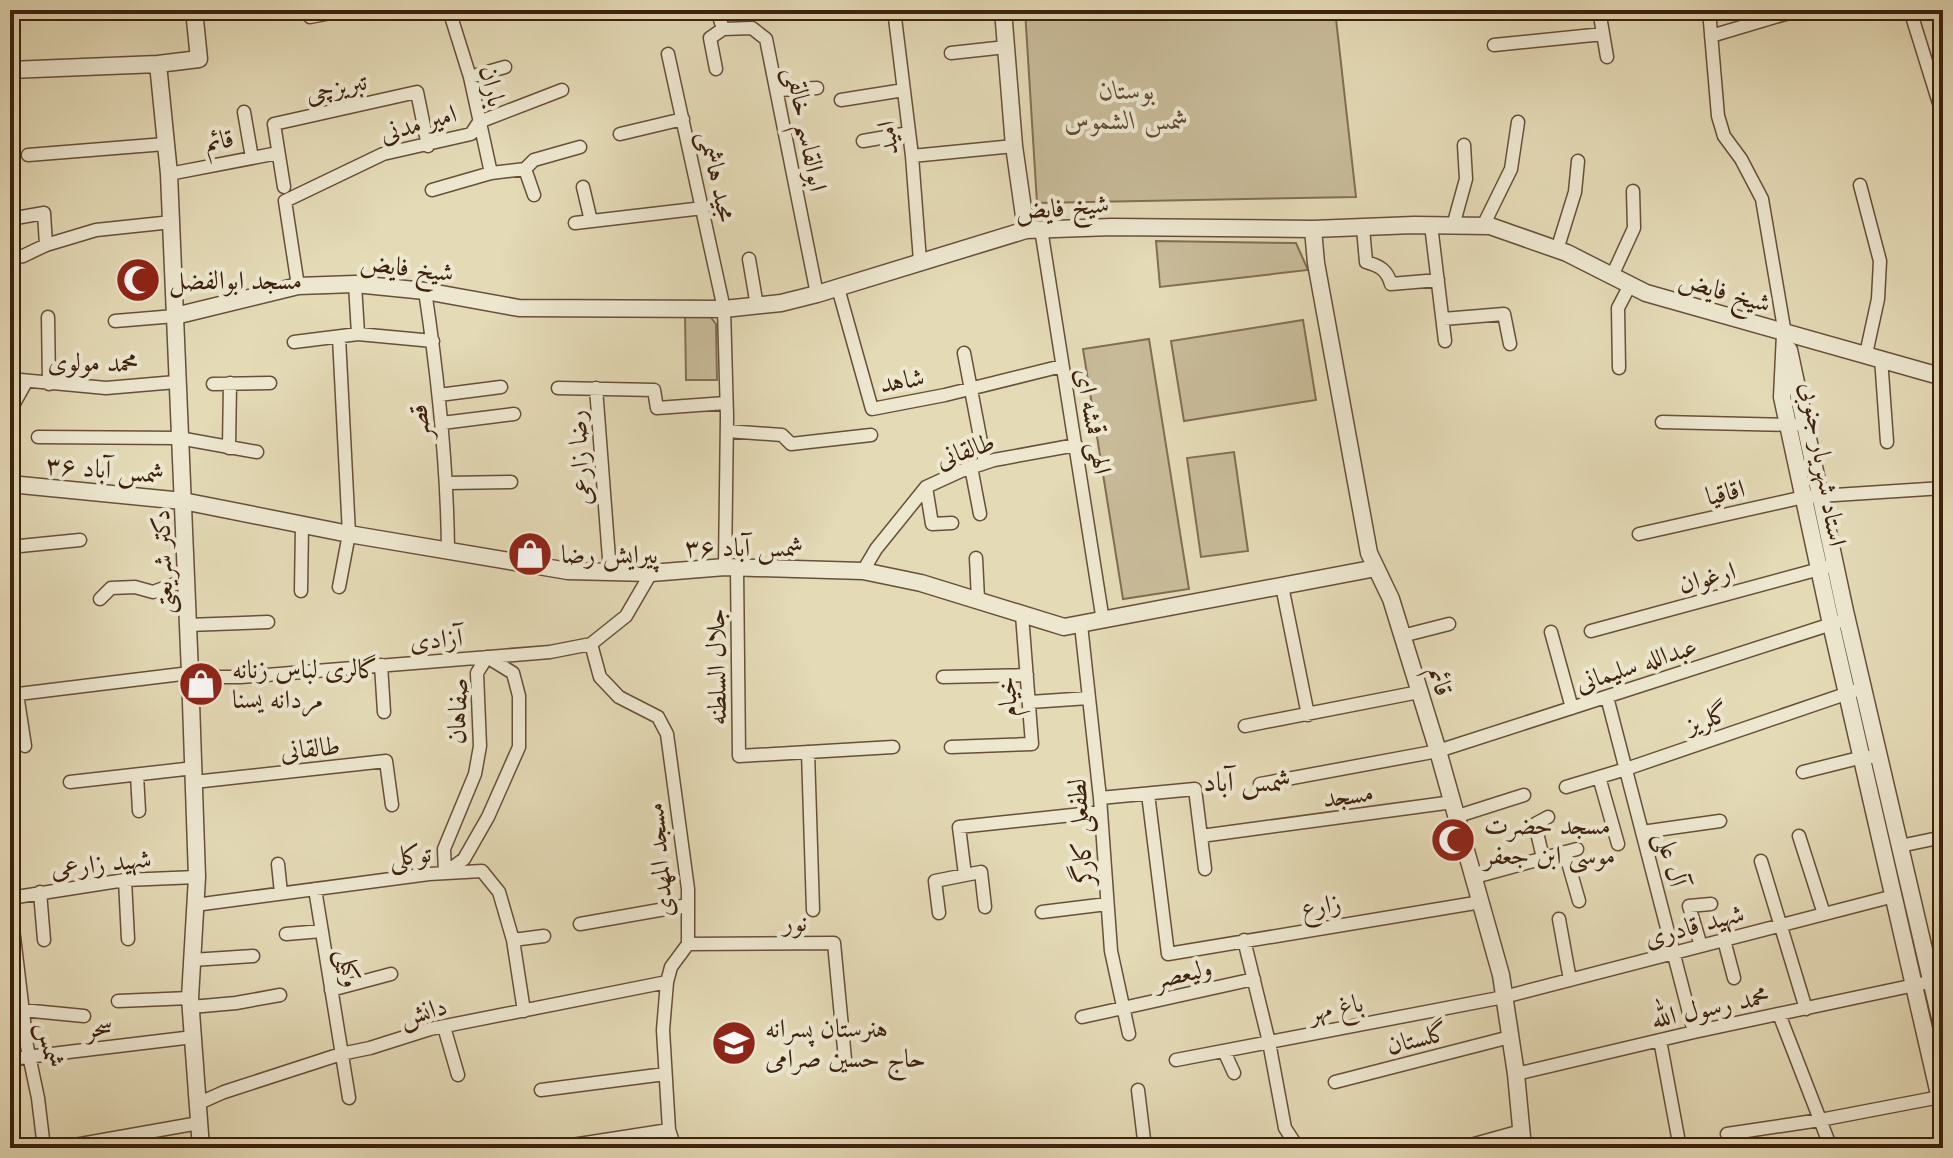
<svg xmlns="http://www.w3.org/2000/svg" width="1953" height="1158" viewBox="0 0 1953 1158" font-family="Cardo,Amiri,serif">
<rect width="100%" height="100%" fill="#e4dab6"/>
<filter id="stains"><feTurbulence type="fractalNoise" baseFrequency=".0025" numOctaves="4"/><feColorMatrix values="0 0 0 0 .2 0 0 0 0 .09 0 0 0 0 .02 0 0 0 .5 -.17"/></filter>
<radialGradient id="worn" r=".72"><stop offset=".6" stop-color="#630" stop-opacity="0"/><stop offset="1" stop-color="#630" stop-opacity=".3"/></radialGradient>
<path fill="#c8bb99" stroke="#826e54" stroke-width="2" d="M1025 10H1335L1356 197 1037 203Z
M1156 241 1296 243 1308 270 1160 287Z
M685 315H709L716 324 717 380H686Z
M1303 320 1316 400 1184 421 1171 341Z
M1149 339 1189 589 1123 599 1083 349Z
M1234 452 1248 551 1201 557 1187 458Z"/>
<g fill="none" stroke-linecap="round" stroke-linejoin="round">
<g stroke="#674f38" stroke-width="15">
<path id="minor" d="M243 10V11
M449 10 470 77 491 173
M717 10 723 29 752 28 766 39 817 294
M894 10 912 156 920 261
M1599 10 1607 57
M1709 10 1718 116 1724 136 1741 159 1762 199 1785 334
M1910 10 1943 116
M310 17 346 10
M1711 36 1785 14 1808 10
M1494 45 1603 34
M951 53 1006 47
M668 54 724 309 727 416 725 567
M716 69 710 38 723 29
M470 77 505 67
M777 90 817 88
M841 100 904 90
M244 112 252 158
M620 134 683 119
M863 141 909 133
M28 155 165 144
M912 156 1014 146
M525 169 534 195
M169 174 278 153
M1860 185 1880 261 1878 299 1866 354
M284 187 274 124 417 92 428 146
M583 187 591 221
M432 190 491 173 525 169 534 160 580 147
M10 219 44 213 46 245
M575 223 703 208
M1431 225 1445 341
M1453 226 1466 179 1464 145
M1483 226 1511 169 1518 122
M1363 228 1366 262C1380 266 1387 270 1391 284L1438 280
M1041 229 1103 621
M1557 250 1575 192 1578 161
M10 258 23 256 46 245 96 230 172 222
M749 259 757 306
M1612 276 1634 228 1633 191
M355 284 358 334
M298 286 285 201 383 154 471 134 479 122 562 90
M838 288 872 409 945 395 1062 366
M425 291C438 377 447 463 448 549
M48 317 49 384
M1443 319 1504 314 1510 344
M115 321 175 316
M339 337 349 534 339 587
M294 342 358 334 433 341
M964 353 985 463
M1881 358 1887 442
M1619 368 1618 308 1630 285
M10 379 106 388 176 382
M213 384 270 383
M558 388 654 390 657 408 726 403
M596 388 610 572
M439 395 501 387
M12 407 26 382
M1662 422 1795 425
M442 423 514 414
M727 431 782 435 791 444 871 435
M38 437 179 438 257 452
M229 448 230 383
M971 467 980 514
M447 483 511 482
M926 487 932 524 952 523
M1639 534 1804 497 1943 488
M10 547 80 540
M976 558 978 599
M737 568 739 756 893 747
M863 571 876 549 926 487 961 471 994 460 1076 445
M1282 586 1308 715
M301 591 302 525
M100 599 111 588 135 587 153 592 186 580
M188 625 268 622
M1081 625 1100 798 1111 951 1129 1034
M1591 631 1827 567
M1551 632 1572 708
M1402 636 1449 624
M591 644 600 677 619 697 658 717 667 734 688 889V944L671 967 667 982 663 1030 669 1130 675 1148
M487 657 513 673 519 696V747L488 817 464 859 445 873 444 849 475 774 480 746 477 673Z
M381 665 384 712
M190 677H241L550 652 591 644 626 616 651 573
M943 677 1027 675
M17 694 25 746
M10 695 190 673
M1607 697 1694 1032
M1030 702 1089 698
M1245 726 1419 692
M951 747 1032 744 1022 615
M808 752 813 910
M1803 772 1863 757H1879
M137 775 139 811
M1599 777 1618 844
M70 782 194 768
M194 782 386 761 392 805
M1260 784 1438 751 1847 619
M1566 787 1626 769 1863 688
M1148 794 1168 954 1481 902
M1100 798 1195 789 1205 869
M1458 816 1524 795
M1642 832 1720 821
M1201 836 1453 802
M1799 836 1824 914
M1900 846 1943 837
M1565 852 1579 901
M1543 858 1535 824 1548 817
M1761 861 1806 1009
M278 864 281 893
M965 875 981 872 985 907
M1475 877 1577 849
M125 880 128 939
M315 889 349 1098
M40 892 44 940
M10 898 125 880 197 877
M10 903 27 1046 38 1098 44 1148
M195 905 429 874 482 871 499 892 513 940 524 1011
M1042 912 1107 904
M939 913 935 881 965 875 959 827 1101 812
M1559 919 1570 980
M580 924 688 905
M286 934 322 931
M513 940 544 936
M1244 940 1269 1042 1285 1128 1298 1148
M1724 940 1734 978
M688 944 834 943 845 1059
M1701 946 1689 906 1711 904
M192 960 253 956
M331 990 391 974
M118 1001 190 998
M191 1007 236 1003 280 995
M10 1012 22 1010 84 1016
M1779 1014 1831 1148
M1082 1017 1254 979
M444 1027 458 1075
M1660 1040 1680 1148
M1224 1051 1234 1073
M10 1059 193 1037
M1176 1060 1504 997 1894 896
M1516 1074 1694 1032 1943 979
M1335 1082 1510 1037
M541 1090 665 1074
M1138 1090 1145 1148
M197 1104 224 1092 341 1054 370 1048 430 1029 667 982
M1727 1134 1820 1120 1940 1097
M58 1148 199 1123
M553 1148 669 1130
M1460 1148 1521 1131"/>
</g>
<g stroke="#674f38" stroke-width="19">
<path id="tertiary" d="M194 10 199 59 158 64 169 174 190 673 197 877 190 998 201 1148
M1003 10 1014 146 1026 230
M10 70 158 64
M1313 229 1316 263 1369 553 1391 599 1438 751 1501 975 1516 1074 1523 1148
M175 316 298 286 355 284 425 291 519 308 724 309 781 303 817 294 1026 230 1112 227 1313 229 1414 225 1490 226 1567 253 1646 293 1943 377
M1785 334 1782 397 1831 624 1943 1112
M1789 350 1845 611 1943 1031
M10 484 183 501 349 534 568 571 651 573 725 567 863 571 921 583 1064 627 1376 568"/>
</g>
<use href="#minor" stroke="#ede7d0" stroke-width="12"/>
<use href="#tertiary" stroke="#ede7d0" stroke-width="16"/>
</g>
<defs>
<g id="mosque-disc" transform="scale(2.3)"><circle r="9.5" fill="#8f2418" stroke="#ede7d0"/><path d="M3.5-4.9A6 6 0 1 0 3.5 4.9A5 5 0 1 1 3.5-4.9Z" fill="#fff"/></g>
<g id="shop-disc" transform="scale(2.3)"><circle r="9.5" fill="#8f2418" stroke="#ede7d0"/><path d="M-5-2.5h2.3a2.7 3.5 0 0 1 5.4 0H5L5.5 6h-11ZM-1.5-2.5h3a1.5 2.3 0 0 0-3 0Z" fill="#fff"/></g>
<g id="school-disc" transform="scale(2.3)"><circle r="9.5" fill="#8f2418" stroke="#ede7d0"/><path d="M0-5L7-2L0 1L-7-2ZM-4 1L0 2.5L4 1V4Q0 6-4 4Z" fill="#fff"/></g>
</defs>
<g fill-rule="evenodd">
<use href="#mosque-disc" x="138" y="280"/>
<use href="#shop-disc" x="530" y="554"/>
<use href="#shop-disc" x="201" y="684"/>
<use href="#mosque-disc" x="1453" y="840"/>
<use href="#school-disc" x="734" y="1043"/>
</g>
<g text-anchor="middle" stroke-width="8" stroke-linejoin="round" paint-order="stroke">
<g font-size="26" fill="#3d210e" stroke="#ede7d0">
<text transform="translate(493 86) rotate(77)" y="9">باران</text>
<text transform="translate(336 87) rotate(-13)" y="9">تبریزچی</text>
<text transform="translate(418 123) rotate(-16)" y="9">امیر مدنی</text>
<text transform="translate(807 129) rotate(79)" y="9">ابوالقاسم خالقی</text>
<text transform="translate(887 138) rotate(-97)" y="9">امید</text>
<text transform="translate(219 140) rotate(-11)" y="9">قائم</text>
<text transform="translate(718 176) rotate(77)" y="9">مجید هاشمی</text>
<text transform="translate(1062 207) rotate(-5)" y="9">شیخ فایض</text>
<text transform="translate(407 267) rotate(7)" y="9">شیخ فایض</text>
<text transform="translate(1725 291) rotate(16)" y="9">شیخ فایض</text>
<text transform="translate(93 362) rotate(1)" y="9">محمد مولوی</text>
<text transform="translate(902 380) rotate(-10)" y="9">شاهد</text>
<text transform="translate(1094 421) rotate(80)" y="9">الهی قمشه ای</text>
<text transform="translate(419 422) rotate(-96)" y="9">قصر</text>
<text transform="translate(965 450) rotate(-19)" y="9">طالقانی</text>
<text transform="translate(579 458) rotate(-94)" y="9">رضا زارعی</text>
<text transform="translate(1824 464) rotate(80)" y="9">استاد شهریار جنوبی</text>
<text transform="translate(105 469) rotate(5)" y="9">شمس آباد ۳۶</text>
<text transform="translate(1725 492) rotate(-13)" y="9">اقاقیا</text>
<text x="744" y="556">شمس آباد ۳۶</text>
<text transform="translate(162 562) rotate(-92)" y="9">دکتر شریعتی</text>
<text transform="translate(1707 577) rotate(-15)" y="9">ارغوان</text>
<text transform="translate(436 639) rotate(-5)" y="9">آزادی</text>
<text transform="translate(1636 664) rotate(-18)" y="9">عبدالله سلیمانی</text>
<text transform="translate(716 667) rotate(-91)" y="9">جلال السلطنه</text>
<text transform="translate(1441 681) rotate(73)" y="9">قائم</text>
<text transform="translate(1007 697) rotate(-94)" y="9">خیام</text>
<text transform="translate(457 711) rotate(-88)" y="9">صفاهان</text>
<text transform="translate(1707 718) rotate(-19)" y="9">گلریز</text>
<text transform="translate(310 748) rotate(-6)" y="9">طالقانی</text>
<text transform="translate(1348 795) rotate(-8)" y="9">مسجد</text>
<text transform="translate(1080 832) rotate(-94)" y="9">لطفعلی کارگر</text>
<text transform="translate(410 855) rotate(-7)" y="9">توکلی</text>
<text transform="translate(1672 859) rotate(75)" y="9">آل علی</text>
<text transform="translate(659 860) rotate(-95)" y="9">مسجد المهدی</text>
<text transform="translate(101 863) rotate(-6)" y="9">شهید زارعی</text>
<text transform="translate(1321 905) rotate(-9)" y="9">زارع</text>
<text x="795" y="931">نور</text>
<text transform="translate(1694 925) rotate(-15)" y="9">شهید قادری</text>
<text transform="translate(350 968) rotate(81)" y="9">وکیلی</text>
<text transform="translate(1183 973) rotate(-13)" y="9">ولیعصر</text>
<text transform="translate(1336 1007) rotate(-11)" y="9">باغ مهر</text>
<text transform="translate(1710 1007) rotate(-12)" y="9">محمد رسول الله</text>
<text transform="translate(423 1011) rotate(-15)" y="9">دانش</text>
<text transform="translate(99 1027) rotate(-7)" y="9">سحر</text>
<text transform="translate(1417 1038) rotate(-14)" y="9">گلستان</text>
<text transform="translate(51 1045) rotate(80)" y="9">شمس</text>
</g>
<g font-size="26" font-style="italic" fill="#604831" stroke="#ede7d0">
<text x="1127" y="99">بوستان<tspan x="1127" dy="30">شمس الشموس</tspan></text>
</g>
<g font-size="26" fill="#3d210e" stroke="#ede7d0" text-anchor="start">
<text x="169" y="289">مسجد ابوالفضل</text>
<text x="561" y="563">پیرایش رضا</text>
<text x="232" y="678">گالری لباس زنانه<tspan x="232" dy="30">مردانه یسنا</tspan></text>
<text x="1484" y="834">مسجد حضرت<tspan x="1484" dy="30">موسی ابن جعفر</tspan></text>
<text x="765" y="1037">هنرستان پسرانه<tspan x="765" dy="30">حاج حسین صرامی</tspan></text>
</g>
<g font-size="28" fill="#3d210e" stroke="#ede7d0">
<text x="1247" y="791">شمس آباد</text>
</g>
</g>
<rect width="1953" height="1158" fill="none" stroke="#e4dab6" stroke-width="40"/>
<rect x="12" y="12" width="1929" height="1134" fill="none" stroke="#3d210e" stroke-width="4"/>
<rect x="20" y="20" width="1913" height="1118" fill="none" stroke="#3d210e" stroke-width="2"/>
<rect width="100%" height="100%" filter="url(#stains)"/>
<rect width="100%" height="100%" fill="url(#worn)"/>
</svg>
